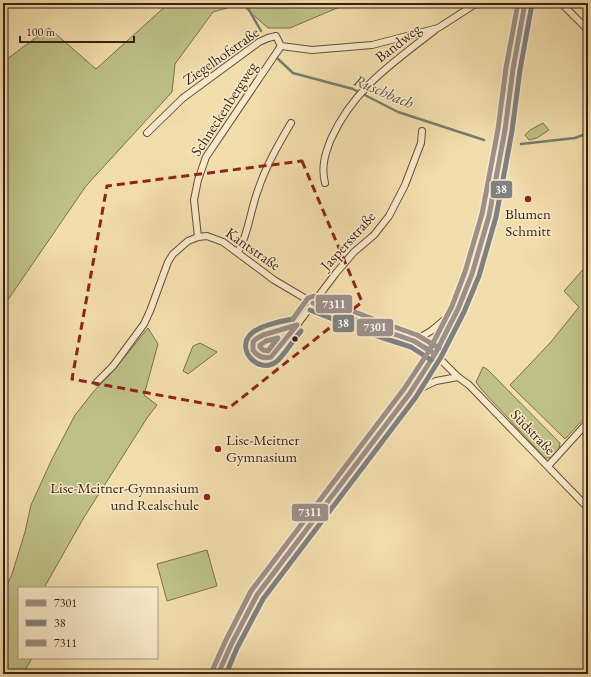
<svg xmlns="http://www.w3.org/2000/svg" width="591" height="677" viewBox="0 0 591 677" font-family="'EB Garamond',serif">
<rect width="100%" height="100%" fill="#f2ddac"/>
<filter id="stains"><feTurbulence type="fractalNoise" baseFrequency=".005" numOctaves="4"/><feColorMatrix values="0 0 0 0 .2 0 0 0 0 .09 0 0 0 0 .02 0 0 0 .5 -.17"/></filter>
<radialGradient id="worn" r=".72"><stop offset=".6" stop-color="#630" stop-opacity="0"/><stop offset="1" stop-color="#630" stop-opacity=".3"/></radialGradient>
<path fill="#bec087" stroke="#7c704c" d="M169 3H349L290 28H268L241 4 213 12 175 64 172 92 86 186 3 307V62L49 28 96 69Z
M543 123 549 130 537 138 529 140 525 135 530 130Z
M588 264V414L565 439 510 385 550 343 579 307 564 291Z
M148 328 158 344 144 395 157 405 147 418 83 519 44 588H19V658H32L23 674H3V662L5 659 3 658V594L12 574 25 532 31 505 52 459 75 415 94 391 114 370Z
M200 343 217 352 188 374 183 371 193 346Z
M483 367 487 369 560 443 559 449 552 458H545L481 389 476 382Z
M207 550 217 586 167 601 157 564Z"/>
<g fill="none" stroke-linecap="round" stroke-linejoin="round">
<path stroke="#747d6c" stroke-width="2.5" d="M245 3 261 31
M278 59 293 73 353 89 398 112 484 140
M521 144 575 138 588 133"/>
<g stroke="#684e37" stroke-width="8">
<path id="street" d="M561 3 588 30
M281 46 312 50 372 45 438 28 477 3
M147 133 183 98 259 42 268 38 276 36 281 46
M325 183C321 167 325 154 331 139 354 88 393 63 435 30
M198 237 194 200 198 180 206 157 281 46
M238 252C249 233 250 211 258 190 266 166 278 145 291 123
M414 341 431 331 455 311
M271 356 290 334 336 273 354 252 374 235 389 216 405 185 421 143 422 131
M97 382 113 366 144 324 150 311 168 262 173 254 188 241 198 237 207 236 223 242 274 280 313 303 371 326 414 341 435 354 458 377 469 385 588 508
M411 393 436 381 458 377
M548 466 588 422"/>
</g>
<g stroke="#3a1f10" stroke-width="12">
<path id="primary" d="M218 674 231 645 257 595 410 393 435 354 458 309 472 274 489 216 505 130 513 69 525 3"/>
</g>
<use href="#street" stroke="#f7e9c9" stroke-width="6"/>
<use href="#primary" stroke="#e9be76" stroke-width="10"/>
<g stroke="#f7e9c9" stroke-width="8">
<path id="bus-1" d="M313 303 371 326 414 341 435 354
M297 325 271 357C263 359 257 356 253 350V342L256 339 263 335Z
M218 674 231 645 257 595 410 393 435 354 458 309 472 274 489 216 505 130 513 69 525 3"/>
</g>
<g stroke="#f7e9c9" stroke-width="8">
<path id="bus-2" d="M310 310 368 333 411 347 431 360
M293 319C282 321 260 326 252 333 234 348 258 375 276 362 282 358 295 338 301 331
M226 674 237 648 263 599 416 397 441 357 464 312 479 276 496 217 512 131 520 70 532 4"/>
</g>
<g stroke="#f7e9c9" stroke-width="8">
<path id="bus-3" d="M293 319 308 298 314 296 373 319 417 335 439 348
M278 338 268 351 263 350 260 347V345L266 341Z
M212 671 225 642 251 591 404 389 429 351 452 306 465 272 482 214 498 129 506 68 518 3"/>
</g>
<use href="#bus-1" stroke="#9c8f88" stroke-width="5"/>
<use href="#bus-2" stroke="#808080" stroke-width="5"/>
<use href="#bus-3" stroke="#9c8f88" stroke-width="5"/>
</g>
<path fill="none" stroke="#8f2418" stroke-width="3" stroke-dasharray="8 5" stroke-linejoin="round" d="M302 161 362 302 229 408 72 379 107 186Z"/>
<g fill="#8f2418" stroke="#f7e9c9" stroke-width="1.5">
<circle cx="528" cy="199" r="4"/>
<circle cx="218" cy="449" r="4"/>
<circle cx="207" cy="497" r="4"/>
</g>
<circle fill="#3a1f10" stroke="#f7e9c9" stroke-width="1.5" cx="295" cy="339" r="3.5"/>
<g text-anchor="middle" stroke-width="3" stroke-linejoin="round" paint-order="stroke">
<g font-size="15" fill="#3a1f10" stroke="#f7e9c9">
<text transform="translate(398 43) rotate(-38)" y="5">Bandweg</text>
<text transform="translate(221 56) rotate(-35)" y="5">Ziegelhofstraße</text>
<text transform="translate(224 109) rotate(-57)" y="5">Schneckenbergweg</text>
<text transform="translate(348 241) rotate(-48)" y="5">Jaspersstraße</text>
<text transform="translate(253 249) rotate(35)" y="5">Kantstraße</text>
<text transform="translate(533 432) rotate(46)" y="5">Südstraße</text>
</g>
<g font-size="15" fill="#3a1f10" stroke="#f7e9c9">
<text x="528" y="219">Blumen<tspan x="528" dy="17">Schmitt</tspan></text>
<text x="226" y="445" text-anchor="start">Lise-Meitner<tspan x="226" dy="17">Gymnasium</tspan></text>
<text x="199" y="493" text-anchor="end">Lise-Meitner-Gymnasium<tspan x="199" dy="17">und Realschule</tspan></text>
</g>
<g font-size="16" font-style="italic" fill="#574e3e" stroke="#f7e9c9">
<text transform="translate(384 91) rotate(23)" y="6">Ruschbach</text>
</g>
</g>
<g stroke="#f7e9c9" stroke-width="1.5">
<rect x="490" y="180" width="23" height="19" rx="4" fill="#808080"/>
<rect x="315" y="294" width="38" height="20" rx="4" fill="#9c8f88"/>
<rect x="332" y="314" width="23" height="19" rx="4" fill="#808080"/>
<rect x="356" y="318" width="38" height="19" rx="4" fill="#9c8f88"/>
<rect x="291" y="503" width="38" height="19" rx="4" fill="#9c8f88"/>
</g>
<g font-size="11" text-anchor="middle" font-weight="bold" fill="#fff">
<text x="501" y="193">38</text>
<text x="334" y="308">7311</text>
<text x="343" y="327">38</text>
<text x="375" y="331">7301</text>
<text x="310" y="516">7311</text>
</g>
<rect width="591" height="677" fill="none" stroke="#f2ddac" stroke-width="16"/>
<rect x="4" y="4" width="583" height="669" fill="none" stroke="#3a1f10" stroke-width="2"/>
<rect x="8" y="8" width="575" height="661" fill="none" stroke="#3a1f10"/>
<rect x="18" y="587" width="140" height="72" fill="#f7e9c9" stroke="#ab987f"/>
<rect x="26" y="600" width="20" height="6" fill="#9c8f88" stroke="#ab987f"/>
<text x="54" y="607" font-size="12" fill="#3a1f10">7301</text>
<rect x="26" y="620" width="20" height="6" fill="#808080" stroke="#ab987f"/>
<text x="54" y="627" font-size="12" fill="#3a1f10">38</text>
<rect x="26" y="640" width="20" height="6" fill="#9c8f88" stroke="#ab987f"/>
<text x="54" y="647" font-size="12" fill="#3a1f10">7311</text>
<path d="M20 36v6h114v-6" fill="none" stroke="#3a1f10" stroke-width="2"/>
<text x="26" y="36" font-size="12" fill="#3a1f10" stroke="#f7e9c9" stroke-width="3" paint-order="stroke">100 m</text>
<rect width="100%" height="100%" filter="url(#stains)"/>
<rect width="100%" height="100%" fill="url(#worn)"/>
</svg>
